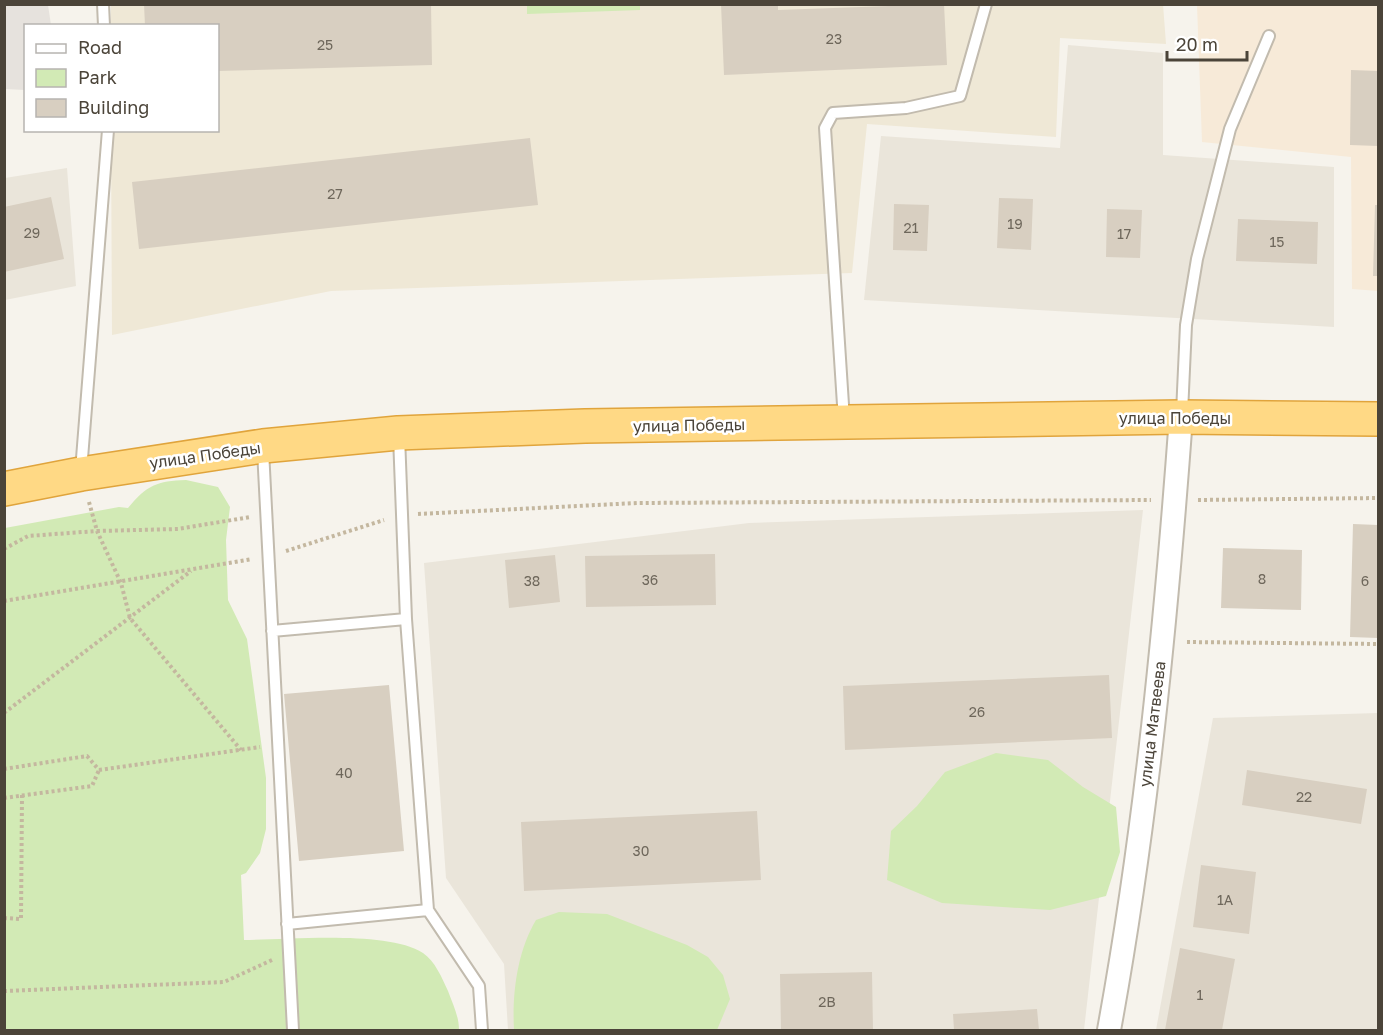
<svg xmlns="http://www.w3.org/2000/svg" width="1383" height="1035" viewBox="0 0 1383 1035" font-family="'Golos Text',sans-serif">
<rect width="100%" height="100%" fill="#f6f3ec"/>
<path fill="#eae5da" d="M1068 45 1163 53V155L1334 167V327L864 300 881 136 1060 148Z
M67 168 76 286 5 300V178Z
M1143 510 1084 1030H508L504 964 446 878 424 563 749 523Z
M1378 713V1030H1156L1213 718Z"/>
<path fill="#f7ead8" d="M1197 5H1378V291L1352 289 1351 157 1202 142Z"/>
<path fill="#e6e2dd" d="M5 4 48 5 51 25 26 26 25 90 5 89Z"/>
<path fill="#efe8d6" d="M1163 4 1166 44 1060 38 1056 137 867 124 852 273 331 291 112 335 111 131 218 130V26L111 25V5Z"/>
<path fill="#d2eab5" d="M640 5V10L527 14V5Z
M186 480 218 487 230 507 226 540 228 600 247 639 266 778V829L260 853 246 873 241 875 244 940C288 940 387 930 423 953 435 961 442 978 448 991 453 1005 459 1016 459 1030H5V528L119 507 128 508C147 485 157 481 186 480Z
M996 753 1048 760 1083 787 1116 807 1120 852 1106 896 1050 910 942 903 887 880 891 831 917 806 945 772Z
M559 912 607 914 687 945 708 957 723 975 730 999 717 1030H514C512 994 517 952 536 920Z"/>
<path fill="#d8cfc1" d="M144 4H431L432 65 218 71V26H145Z
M721 4H778V10L944 4 947 65 724 75Z
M1351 70 1378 71V146L1350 145Z
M530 138 538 205 139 249 132 182Z
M51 197 64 259 4 272V207Z
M999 198 1033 199 1031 250 997 248Z
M894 204 929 205 927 251 893 250Z
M1375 205H1378V276H1373Z
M1107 209 1142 210 1140 258 1106 257Z
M1238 219 1318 222 1317 264 1236 261Z
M1353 524 1378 525V638L1350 637Z
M1223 548 1302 550 1301 610 1221 608Z
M715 554 716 605 586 607 585 556Z
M555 555 560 602 509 608 505 560Z
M1109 675 1112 738 845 750 843 686Z
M389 685 404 851 299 861 284 694Z
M1247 770 1367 789 1361 824 1242 805Z
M757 811 761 880 524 891 521 822Z
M1201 865 1256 872 1249 934 1193 927Z
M1180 948 1235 959 1222 1030H1165Z
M872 972 873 1030H781L780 974Z
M1037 1009 1039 1030H954L953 1014Z"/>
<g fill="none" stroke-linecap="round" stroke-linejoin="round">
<g stroke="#c2bbae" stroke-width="14">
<path id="service" d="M103 4 104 26
M1182 413 1186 325 1197 259 1230 129 1269 36
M844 420 825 128 833 113 906 108 960 96 986 4
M399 436 406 619 428 910 479 986 482 1030
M263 450 293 1030
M81 471 108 130
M272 631 406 619
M287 924 428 910"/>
</g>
<g stroke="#c2bbae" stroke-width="26">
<path id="minor" d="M1109 1030C1146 828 1166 622 1181 417"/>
</g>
<g stroke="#e0a43c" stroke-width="36">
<path id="trunk" d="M4 489 81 474 263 446 398 433 585 426 1181 417 1378 419"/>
</g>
<path stroke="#c4b79f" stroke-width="4" stroke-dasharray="3 3" stroke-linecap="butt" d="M1198 500 1378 498
M89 502 97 531 178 529 250 517
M418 514 637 503 1151 500
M4 549 28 536 97 531 121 583 130 618 241 750
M286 551 384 520
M4 601 252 559
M1187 642 1378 644
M4 713 191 571
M4 769 87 756 99 770
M99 770 260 747
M4 798 92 786 99 770
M4 918 21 919 22 795
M4 991 224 982 272 960"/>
<use href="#service" stroke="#fff" stroke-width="10"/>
<use href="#minor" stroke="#fff" stroke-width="22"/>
<use href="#trunk" stroke="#ffd985" stroke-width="33"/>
</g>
<g text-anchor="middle" stroke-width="5" stroke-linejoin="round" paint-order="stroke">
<g font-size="14" fill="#6e675b">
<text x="834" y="44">23</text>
<text x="325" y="50">25</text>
<text x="335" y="199">27</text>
<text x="1015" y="229">19</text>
<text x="911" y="233">21</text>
<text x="32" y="238">29</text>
<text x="1124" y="239">17</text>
<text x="1277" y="247">15</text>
<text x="1262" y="584">8</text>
<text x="650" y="585">36</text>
<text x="532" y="586">38</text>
<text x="1365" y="586">6</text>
<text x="977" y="717">26</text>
<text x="344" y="778">40</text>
<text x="1304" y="802">22</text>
<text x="641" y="856">30</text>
<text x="1225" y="905">1А</text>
<text x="1200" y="1000">1</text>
<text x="827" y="1007">2В</text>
</g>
<g font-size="16" fill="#4b4439" stroke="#fff">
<text x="1175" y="424">улица Победы</text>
<text transform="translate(689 425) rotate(-1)" y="6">улица Победы</text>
<text transform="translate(205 455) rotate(-8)" y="6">улица Победы</text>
<text transform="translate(1152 724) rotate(-83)" y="6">улица Матвеева</text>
</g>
</g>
<rect width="1383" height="1035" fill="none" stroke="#4b4439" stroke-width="12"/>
<rect x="24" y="24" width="195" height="108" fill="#ffffff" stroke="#b7b4b0" stroke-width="1.5"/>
<rect x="36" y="44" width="30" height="9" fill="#ffffff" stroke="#b7b4b0" stroke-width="1.5"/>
<text x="78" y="54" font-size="18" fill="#4b4439">Road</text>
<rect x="36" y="69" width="30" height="18" fill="#d2eab5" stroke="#b7b4b0" stroke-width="1.5"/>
<text x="78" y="84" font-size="18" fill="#4b4439">Park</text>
<rect x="36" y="99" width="30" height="18" fill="#d8cfc1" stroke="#b7b4b0" stroke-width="1.5"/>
<text x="78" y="114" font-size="18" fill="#4b4439">Building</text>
<path d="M1167 51v9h80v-9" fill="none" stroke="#4b4439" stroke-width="3"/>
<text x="1176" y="51" font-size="18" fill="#4b4439" stroke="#ffffff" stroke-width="4.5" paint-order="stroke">20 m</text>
</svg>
